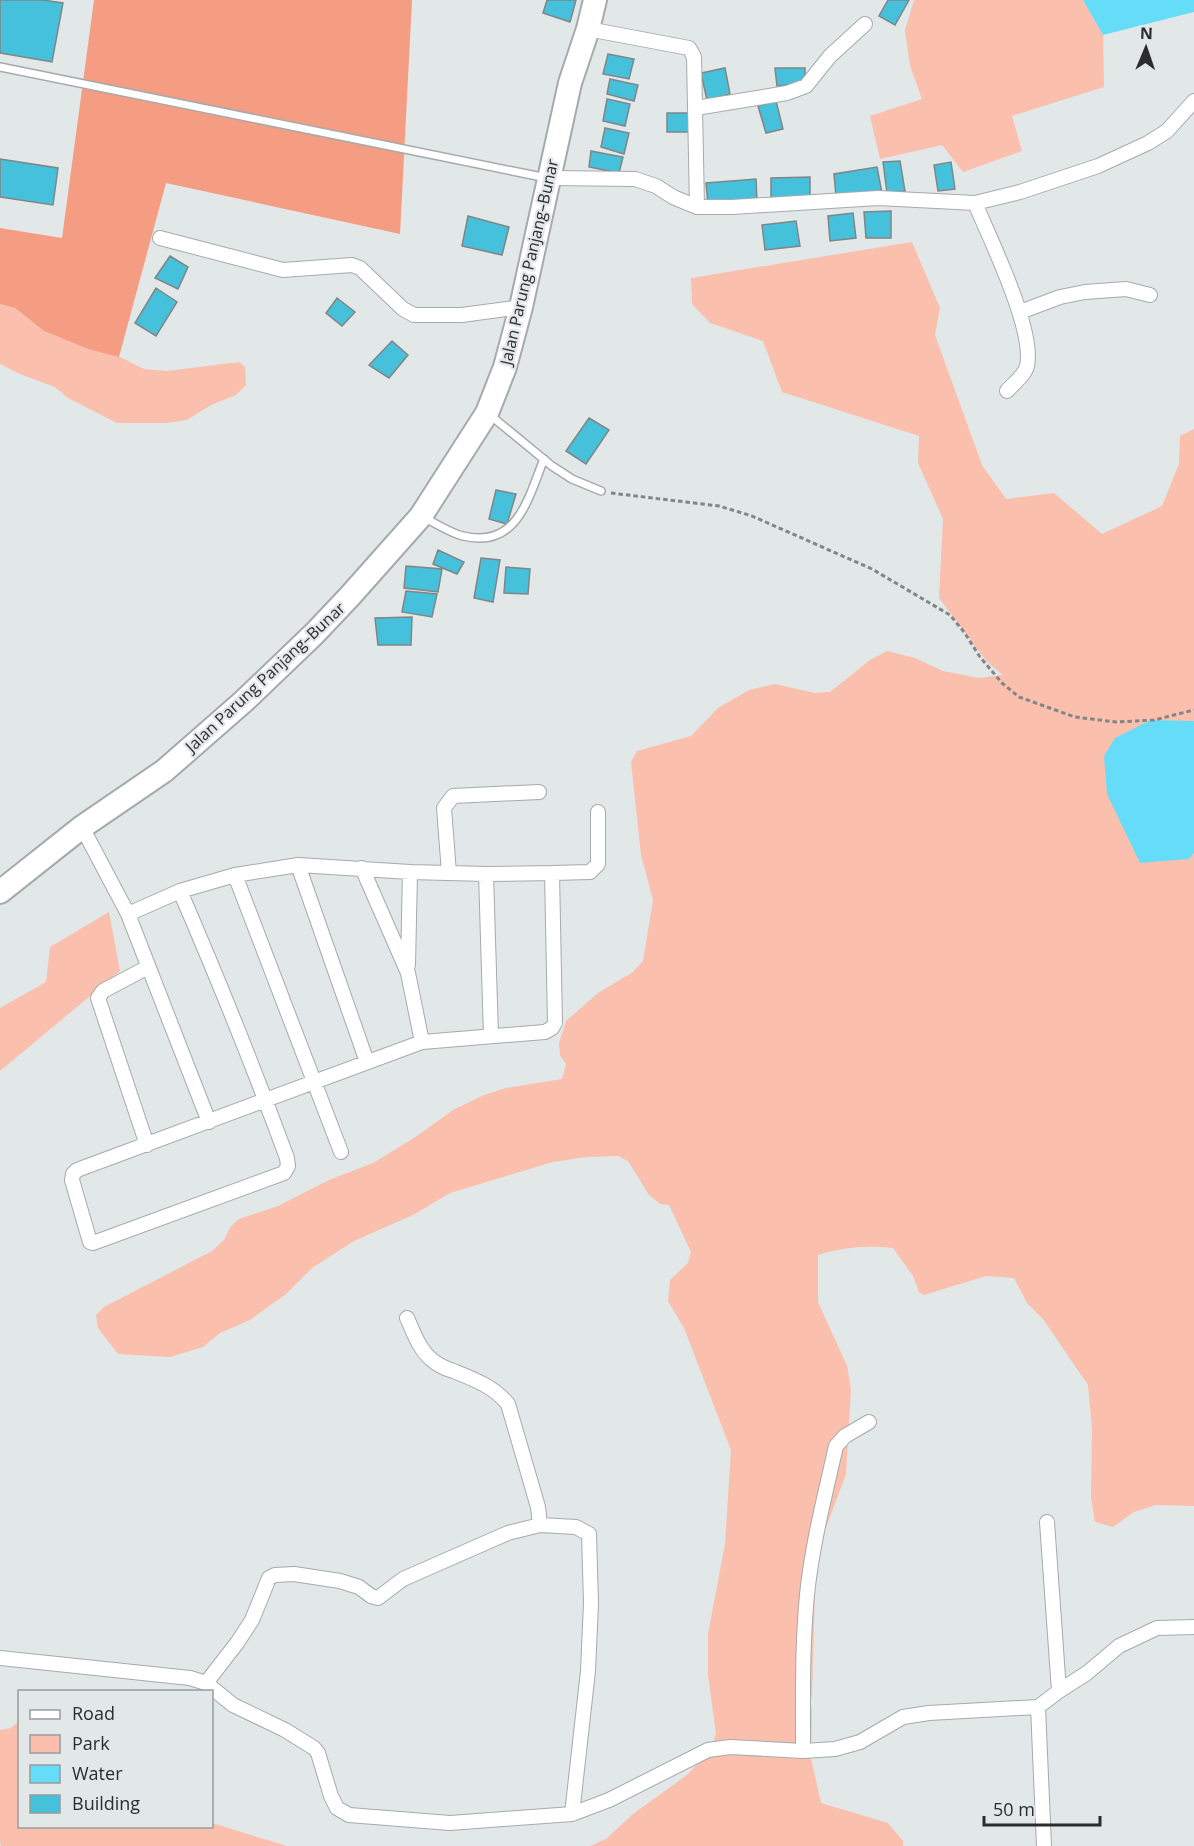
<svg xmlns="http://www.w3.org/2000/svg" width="1194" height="1846" viewBox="0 0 1194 1846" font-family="'Open Sans',sans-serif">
<rect width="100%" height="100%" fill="#e2e7e8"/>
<path fill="#fbbfad" d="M914 0H1083L1103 35 1104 87 1012 116 1022 151 963 172 942 145 880 159 870 116 922 99 910 66 905 30Z
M912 242 940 308 935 335 982 465 1006 499 1054 493 1102 534 1162 506 1179 464 1180 436 1194 429V1506L1156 1505 1134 1512 1113 1527 1095 1522 1091 1498 1092 1429 1088 1385 1043 1319 1027 1303 1014 1278 986 1276 924 1295 919 1292 913 1276 893 1248C867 1245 843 1247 818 1255V1302L847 1366 851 1389 846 1474 821 1541 815 1587 812 1695 809 1710 812 1707 811 1758 821 1803 888 1823 903 1841V1846H590L606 1839 633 1814 687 1775 711 1749 716 1734 708 1675V1634L725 1544 731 1450 684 1328 668 1301 670 1280 688 1263 691 1252 669 1205 660 1204 649 1195 628 1161 618 1156 586 1157 553 1162 450 1193 415 1214 354 1241 312 1268 286 1294 250 1320 220 1333 203 1347 170 1357 118 1354 98 1328 96 1315 104 1307 212 1251 224 1240 231 1226 239 1219 278 1206 329 1180 373 1163 417 1136 453 1110 484 1095 506 1088 562 1079 566 1064 560 1055 559 1043 566 1021 598 993 633 972 643 961 653 900 641 855 631 762 637 751 691 736 718 708 749 690 775 684 815 693 830 692 870 660 887 651 915 658 943 671 979 678 1003 675 987 662 939 598 943 519 918 463 919 436 782 392 763 341 710 323 692 304 691 278Z
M0 304 15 308 44 331 88 349 118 356 144 369 167 371 239 362 245 367 246 385 236 395 211 405 187 420 166 423H117L68 398 55 387 20 374 0 364Z
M109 912 120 971 0 1071V1008L46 982 50 947Z
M19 1721 20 1826H212V1823L287 1846H1L0 1842V1730L11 1728Z"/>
<path fill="#f59d83" d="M94 0H412L400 234 166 183 119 357 88 349 44 331 15 308 0 304V228L62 238Z"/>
<path fill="#66ddf8" d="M1083 0H1194V12L1103 35Z
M1151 720 1194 721V853L1189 859 1140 863 1107 794 1104 756 1115 738Z"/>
<path fill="#46c1db" stroke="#818586" stroke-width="1.5" d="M0 0H43L63 3 52 62 0 53Z
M547 0H576L570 22 543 13Z
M888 0H909L895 25 879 16Z
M608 54 634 59 629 79 603 74Z
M725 68 730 94 707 100 701 73Z
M775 68H805V83L777 86Z
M610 79 638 85 634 101 607 94Z
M607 99 630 104 625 126 603 121Z
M776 101 783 129 766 133 758 106Z
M667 113H690V132H667Z
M605 128 629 133 624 154 601 147Z
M591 151 623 157 619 173 589 167Z
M0 159 58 168 53 205 0 197Z
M900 161 905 191 887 193 883 162Z
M951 162 955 189 938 191 934 165Z
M877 167 882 193 836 197 834 174Z
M810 177V199L771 202V178Z
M756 179 757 201 708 205 706 183Z
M891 211V238H866L864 212Z
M853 213 856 238 830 241 828 216Z
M468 216 509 227 502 255 462 246Z
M796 221 800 246 765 250 762 225Z
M170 256 188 267 178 289 155 278Z
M156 288 177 302 156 336 135 323Z
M337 298 355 312 342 326 326 313Z
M392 341 408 355 389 378 369 365Z
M589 418 609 430 586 464 566 451Z
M496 490 516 494 507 524 489 519Z
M438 550 464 562 457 574 433 564Z
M481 558 500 560 493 602 474 598Z
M406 566 442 569 438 592 404 588Z
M506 567 530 569 528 594 504 593Z
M406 591 437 594 432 617 402 612Z
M412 617 411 645H378L375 618Z"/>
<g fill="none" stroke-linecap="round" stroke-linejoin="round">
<g stroke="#a6aaab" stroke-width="10">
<path id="lane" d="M0 67 547 178
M490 415 552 466 572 479 601 491
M425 518C437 524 450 533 463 536 518 549 528 498 544 459"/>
</g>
<g stroke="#a6aaab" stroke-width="16">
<path id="street" d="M588 29 689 48 694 57 697 207
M696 108 787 93 806 86 830 56 865 24
M550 178 635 179 656 186 673 197 697 207H732L878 198 975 203 1020 192 1098 166 1148 143 1167 131 1194 101
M975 203C990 239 1035 330 1027 366 1025 375 1013 384 1007 391
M160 238 283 270 352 265 360 268 403 309 414 315H462L521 307
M1020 312 1060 297 1085 292 1126 289 1150 295
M82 827 128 914 209 1122
M298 865 367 1062
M362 868 408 973 422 1042
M449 873 444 808 453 796 539 792
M552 873 590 872 598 864V812
M486 874 491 1036
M235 875 341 1152
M128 914 180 891 235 875 298 865 410 872 486 874 552 873 555 1023 552 1028 545 1032 422 1042 77 1170 73 1174 72 1180 90 1242 93 1243 284 1173 288 1166 287 1158C254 1068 218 979 180 891
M408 965 410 872
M147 1145 98 998 103 991 148 967
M407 1318C413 1331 419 1349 431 1359 438 1366 447 1369 456 1372 476 1380 494 1387 508 1404L538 1507 540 1525
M1047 1522 1059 1691
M0 1658 190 1678 206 1683 233 1705 285 1730 314 1748 318 1753 331 1796 337 1808 349 1815 450 1823 572 1814 609 1800 708 1750 730 1747 803 1751 835 1749 860 1742 903 1717 929 1713 1038 1707 1059 1691 1087 1673 1119 1646 1157 1628 1194 1627
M206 1683 237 1643 252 1620 269 1578 275 1575 294 1574 340 1581 359 1587 371 1596 378 1598 403 1579 508 1533 540 1525 576 1527 589 1534 591 1603 588 1671 572 1814
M1038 1707 1044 1846
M803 1751C803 1699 802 1647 807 1595 812 1545 825 1495 836 1446L845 1436 869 1422"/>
</g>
<g stroke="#a6aaab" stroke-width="26">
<path id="primary" d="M0 892 82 827 164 771 244 701 315 633 350 596 421 516 487 413 505 367 521 307 570 83 588 29 595 0"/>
</g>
<path stroke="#838687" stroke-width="3" stroke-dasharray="4.5 3" stroke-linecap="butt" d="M611 493 719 506 752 516 872 569 950 615 964 632 980 657 1002 683 1019 697 1075 717 1116 722 1154 720 1194 710"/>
<use href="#lane" stroke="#fff" stroke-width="7"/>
<use href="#street" stroke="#fff" stroke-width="14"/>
<use href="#primary" stroke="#fff" stroke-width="22"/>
</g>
<g text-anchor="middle" stroke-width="4.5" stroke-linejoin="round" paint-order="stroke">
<g font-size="16" fill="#2b2c2d" stroke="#e2e7e8">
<text transform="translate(529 262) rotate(-77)" y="6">Jalan Parung Panjang–Bunar</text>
<text transform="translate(265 677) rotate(-43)" y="6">Jalan Parung Panjang–Bunar</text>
</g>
</g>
<rect x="18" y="1690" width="195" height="138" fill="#e2e7e8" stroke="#999c9d" stroke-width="1.5"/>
<rect x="30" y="1710" width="30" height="9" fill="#ffffff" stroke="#999c9d" stroke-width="1.5"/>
<text x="72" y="1720" font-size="18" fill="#2b2c2d">Road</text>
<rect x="30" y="1735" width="30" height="18" fill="#fbbfad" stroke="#999c9d" stroke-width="1.5"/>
<text x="72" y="1750" font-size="18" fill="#2b2c2d">Park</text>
<rect x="30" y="1765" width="30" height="18" fill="#66ddf8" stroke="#999c9d" stroke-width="1.5"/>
<text x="72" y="1780" font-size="18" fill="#2b2c2d">Water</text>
<rect x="30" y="1795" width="30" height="18" fill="#46c1db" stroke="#999c9d" stroke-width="1.5"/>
<text x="72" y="1810" font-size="18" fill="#2b2c2d">Building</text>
<g transform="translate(1146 48) rotate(2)" stroke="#e2e7e8" stroke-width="4.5" paint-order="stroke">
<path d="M0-4.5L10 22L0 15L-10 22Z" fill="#2b2c2d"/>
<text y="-9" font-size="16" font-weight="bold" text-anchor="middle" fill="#2b2c2d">N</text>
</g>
<path d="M984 1816v9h116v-9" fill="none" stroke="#2b2c2d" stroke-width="3"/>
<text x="993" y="1816" font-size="18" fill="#2b2c2d" stroke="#e2e7e8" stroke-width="4.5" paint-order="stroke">50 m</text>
</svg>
